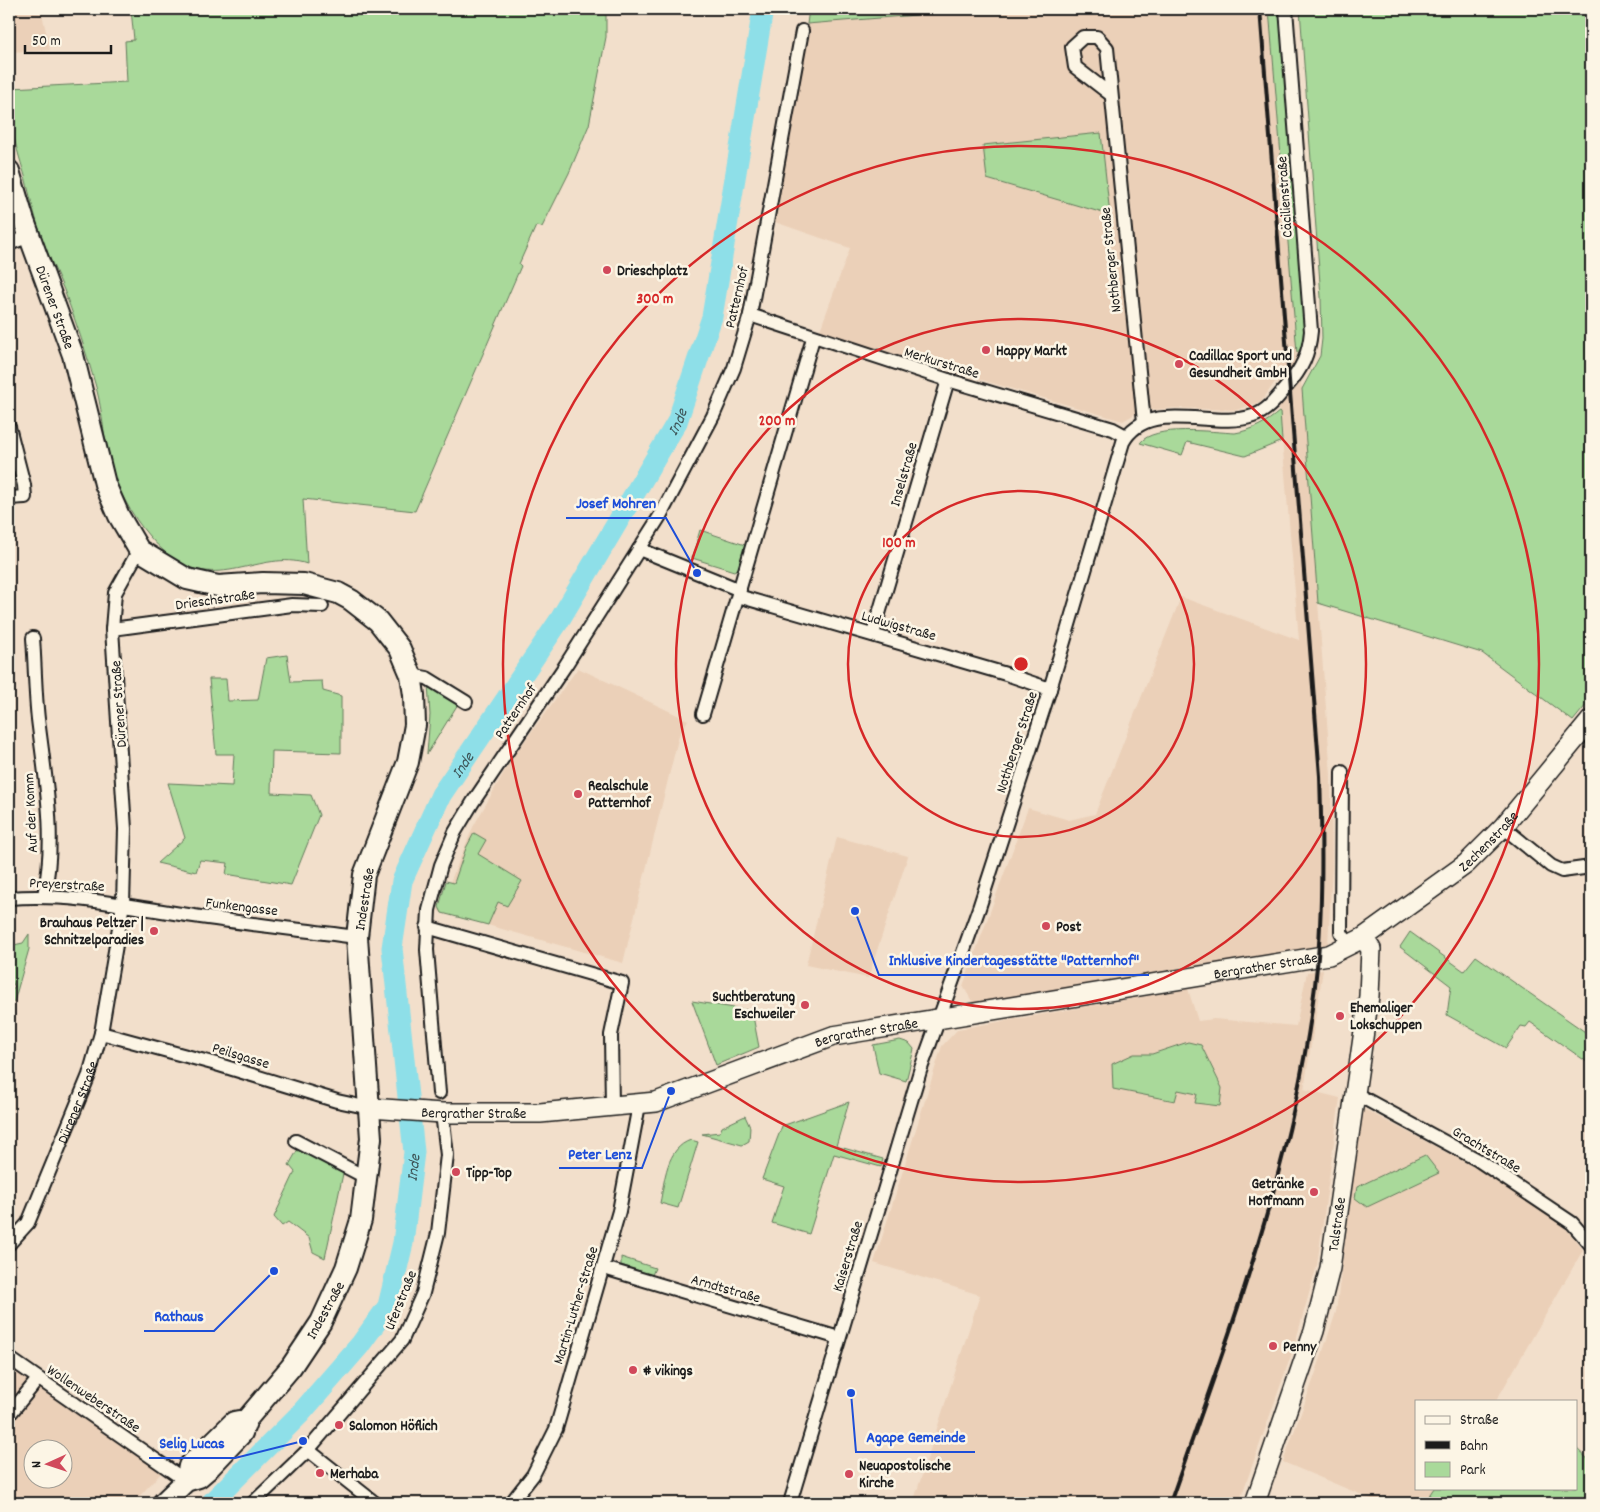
<svg xmlns="http://www.w3.org/2000/svg" width="1600" height="1512" viewBox="0 0 1600 1512" font-family="Dekko,sans-serif">
<rect width="100%" height="100%" fill="#f2dfcb"/>
<filter id="ink" filterUnits="userSpaceOnUse"><feTurbulence type="fractalNoise" baseFrequency=".02" numOctaves="2"/><feDisplacementMap in="SourceGraphic" scale="10" xChannelSelector="R" yChannelSelector="G"/><feConvolveMatrix kernelMatrix="1 2 1 2 8 2 1 2 1" color-interpolation-filters="sRGB"/></filter>
<g filter="url(#ink)">
<path fill="#ebd0b8" fill-rule="evenodd" d="M9 9H41L50 50 9 52Z
M937 9H1269L1297 353 1302 389 1331 775 1332 867 1328 945 1164 975 973 1003 963 986 1028 808 1069 820 1095 814 1181 597 1299 640 1277 379 1261 402 1237 410 1174 408 1140 411 1123 421 819 333 850 248 772 221 795 106 807 24 916 15Z
M578 668 688 720 679 735 623 963 438 911 473 827 511 760Z
M837 837 908 856 868 978 806 965Z
M1323 970 1304 1089 1340 1098 1317 1265 1294 1347 1239 1503H913L980 1295 874 1263 942 1046 958 1029 1188 989 1198 1021 1214 1019 1296 1026 1307 972Z
M1362 1108 1476 1168 1560 1221 1583 1250 1496 1401H1416V1488H1434L1424 1503H1381L1283 1462 1315 1375 1336 1312Z
M9 1363 163 1471 133 1503H9ZM32 1450H62V1480H32Z"/>
<path fill="#a9d99a" stroke="#627a5b" d="M131 9H604L606 16V37L589 125 569 173 542 227 536 226 519 264 521 266 415 511 303 499 307 564C260 548 216 596 166 553 143 533 127 508 115 479 104 453 104 415 96 387 87 354 76 322 64 290 57 273 48 256 42 238 35 218 30 197 25 176 20 159 1 102 11 88L127 82 125 41 134 40Z
M809 9H937L916 15 807 24Z
M1269 9H1280L1305 343 1297 353Z
M1300 9H1591V699L1573 721 1482 653 1318 603 1302 389 1320 356 1322 339 1321 297Z
M1101 133 1110 215 987 179 983 145Z
M1280 411 1282 441 1245 456 1187 442 1182 455 1140 443C1154 424 1213 432 1235 433 1253 430 1266 423 1280 411Z
M700 530 745 545 739 568 734 571 692 558Z
M287 655 291 682 322 681 323 691 341 696V753L272 751 271 793 311 795 319 815 291 885 226 874 228 863 200 860 196 872 157 863 185 838 168 783 232 786 234 754H216L209 679H226L228 701 258 700 266 658Z
M428 684 458 704 427 754 430 715Z
M474 833 486 840 478 854 522 881 507 906 498 902 488 925 442 913 439 907 446 881 454 883 466 848Z
M1410 932 1464 971 1476 956 1591 1036V1052L1587 1062 1530 1022 1526 1027 1521 1026 1506 1048 1447 1015 1451 986 1400 947Z
M29 934V949L14 1002H11L9 991 15 987 9 976V946L23 943Z
M692 1001 752 1011 759 1047 716 1065Z
M900 1040 909 1043 914 1049 906 1081 879 1073 873 1045Z
M1188 1042 1201 1045 1222 1088 1220 1106 1195 1103 1197 1094 1178 1090 1175 1101 1113 1089 1112 1064 1134 1054H1152Z
M849 1102 836 1146 883 1159 881 1167 834 1154 809 1234 772 1223 784 1186 762 1179 782 1126Z
M745 1116 750 1127 749 1141 742 1145 702 1134 720 1132 722 1127Z
M691 1140 698 1142 678 1208 660 1203C665 1180 666 1148 691 1140Z
M298 1149 344 1169 325 1258 313 1252 309 1238 288 1222 282 1226 274 1217 295 1172 289 1165Z
M1425 1155 1439 1173 1367 1207 1355 1198 1357 1187Z
M621 1257 655 1268 652 1275 621 1265Z
M1576 1448 1591 1462V1503H1424L1434 1488H1576Z"/>
<g fill="none" stroke-linecap="round" stroke-linejoin="round">
<path stroke="#8edfe8" stroke-width="21" id="s1" d="M211 1503 300 1414 360 1345 388 1306 403 1243 414 1152 392 948 402 881 441 795 559 621 677 422 712 317 763 9"/>
<g stroke="#1c1c1c" stroke-width="16">
<g id="street">
<path d="M1110 94 1075 67 1072 47 1083 37H1097L1107 48 1144 422"/>
<path d="M9 244 30 236"/>
<path d="M750 315 948 380 1113 429 1126 436"/>
<path d="M9 427 24 485 25 497 9 498"/>
<path d="M639 549 740 590"/>
<path d="M738 596 1006 674 1050 689"/>
<path d="M112 629 292 605 322 606"/>
<path d="M873 634 948 380"/>
<path d="M33 638C35 665 35 692 38 719 45 778 57 837 44 895"/>
<path d="M411 675 427 678 466 702"/>
<path d="M703 714 813 338"/>
<path d="M1342 772 1341 932 1349 946"/>
<path d="M1503 827 1551 866 1562 871 1591 867"/>
<path d="M9 898C72 893 132 907 194 916 248 924 303 930 357 937"/>
<path d="M427 927 622 983 611 1035 612 1108"/>
<path d="M101 1033 216 1064 337 1101 370 1108"/>
<path d="M439 1093 427 950 429 910 441 865 455 832 473 802 565 666 660 516 713 416 734 368 750 315 802 31"/>
<path d="M1356 1094 1478 1160 1572 1223 1591 1245"/>
<path d="M296 1141 367 1178"/>
<path id="s2" d="M9 1244 28 1223 89 1075 101 1033 123 904 125 829 112 629 115 593 139 550"/>
<path d="M604 1268 839 1338"/>
<path d="M9 1358 186 1481"/>
<path d="M9 1415 38 1379"/>
<path d="M308 1450 375 1503"/>
<path d="M253 1503 308 1450 402 1340 423 1293 438 1233 447 1155 442 1113"/>
<path d="M511 1503 533 1475 556 1429 619 1211 639 1105"/>
<path d="M790 1503 920 1071 979 908 1050 689 1123 442C1148 397 1213 430 1253 416 1268 411 1277 398 1287 386 1302 369 1309 354 1311 331L1286 9"/>
</g>
</g>
<g stroke="#1c1c1c" stroke-width="22">
<g id="secondary">
<path id="s3" d="M370 1108 442 1113H540L656 1102 833 1036 1329 955 1363 938 1466 864 1503 827 1591 720"/>
<path id="s4" d="M1255 1503 1314 1331 1330 1268 1369 996 1371 949 1363 938"/>
</g>
</g>
<g stroke="#1c1c1c" stroke-width="24">
<g id="primary">
<path id="s5" d="M9 171 24 221 73 355 105 484 119 516 139 550 187 579 218 586 263 583 304 584 338 593 351 600 378 621 400 649 411 675 414 695 415 725 408 762 364 875 357 937 371 1138 361 1220 346 1268 321 1322 291 1367 247 1419 242 1433 206 1471 199 1477 186 1481 163 1503"/>
<path d="M186 1481 189 1466 234 1422 239 1421"/>
</g>
</g>
<use href="#street" stroke="#fcf5e5" stroke-width="12"/>
<use href="#secondary" stroke="#fcf5e5" stroke-width="19"/>
<use href="#primary" stroke="#fcf5e5" stroke-width="20"/>
<path stroke="#1c1c1c" stroke-width="4" d="M1170 1503C1232 1325 1301 1147 1318 957 1323 897 1322 837 1320 776L1260 9"/>
</g>
</g>
<g fill="none" stroke="#d62828" stroke-width="2.5">
<circle cx="1021" cy="664" r="173"/>
<circle cx="1021" cy="664" r="345"/>
<circle cx="1021" cy="664" r="518"/>
</g>
<g fill="#d1495b" stroke="#fcf5e5" stroke-width="2">
<circle cx="607" cy="270" r="5"/>
<circle cx="986" cy="350" r="5"/>
<circle cx="1179" cy="364" r="5"/>
<circle cx="578" cy="794" r="5"/>
<circle cx="1046" cy="926" r="5"/>
<circle cx="154" cy="931" r="5"/>
<circle cx="805" cy="1005" r="5"/>
<circle cx="1340" cy="1016" r="5"/>
<circle cx="456" cy="1172" r="5"/>
<circle cx="1314" cy="1192" r="5"/>
<circle cx="1273" cy="1346" r="5"/>
<circle cx="633" cy="1370" r="5"/>
<circle cx="339" cy="1425" r="5"/>
<circle cx="320" cy="1473" r="5"/>
<circle cx="849" cy="1474" r="5"/>
</g>
<g text-anchor="middle" stroke-width="5" stroke-linejoin="round" paint-order="stroke">
<g font-size="15" fill="#1c1c1c" stroke="#fcf5e5">
<text transform="translate(1284 197) rotate(-94)" y="5">Cäcilienstraße</text>
<text transform="translate(1110 260) rotate(-96)" y="5">Nothberger Straße</text>
<text transform="translate(736 297) rotate(-77)" y="5">Patternhof</text>
<text dy="5" stroke="none"><textPath href="#s5" startOffset="144">Dürener Straße</textPath></text>
<text transform="translate(942 362) rotate(17)" y="5">Merkurstraße</text>
<text transform="translate(903 474) rotate(-74)" y="5">Inselstraße</text>
<text transform="translate(215 599) rotate(-8)" y="5">Drieschstraße</text>
<text transform="translate(899 625) rotate(16)" y="5">Ludwigstraße</text>
<text transform="translate(118 704) rotate(-94)" y="5">Dürener Straße</text>
<text transform="translate(515 711) rotate(-56)" y="5">Patternhof</text>
<text transform="translate(1016 742) rotate(-72)" y="5">Nothberger Straße</text>
<text transform="translate(30 813) rotate(-93)" y="5">Auf der Komm</text>
<text dy="5" stroke="none"><textPath href="#s3" startOffset="1175">Zechenstraße</textPath></text>
<text transform="translate(67 884) rotate(3)" y="5">Preyerstraße</text>
<text transform="translate(364 899) rotate(-81)" y="5">Indestraße</text>
<text transform="translate(242 906) rotate(7)" y="5">Funkengasse</text>
<text dy="5" stroke="none"><textPath href="#s3" startOffset="914">Bergrather Straße</textPath></text>
<text dy="5" stroke="none"><textPath href="#s3" startOffset="509">Bergrather Straße</textPath></text>
<text transform="translate(241 1055) rotate(17)" y="5">Peilsgasse</text>
<text dy="5" stroke="none"><textPath href="#s2" startOffset="159">Dürener Straße</textPath></text>
<text dy="5" stroke="none"><textPath href="#s3" startOffset="104">Bergrather Straße</textPath></text>
<text transform="translate(1487 1149) rotate(31)" y="5">Grachtstraße</text>
<text dy="5" stroke="none"><textPath href="#s4" startOffset="291">Talstraße</textPath></text>
<text transform="translate(847 1256) rotate(-73)" y="5">Kaiserstraße</text>
<text transform="translate(726 1288) rotate(16)" y="5">Arndtstraße</text>
<text transform="translate(400 1300) rotate(-68)" y="5">Uferstraße</text>
<text transform="translate(575 1305) rotate(-73)" y="5">Martin-Luther-Straße</text>
<text transform="translate(325 1310) rotate(-61)" y="5">Indestraße</text>
<text transform="translate(94 1398) rotate(34)" y="5">Wollenweberstraße</text>
</g>
<g font-size="15" font-weight="bold" fill="#1c1c1c" stroke="#fcf5e5" text-anchor="start">
<text x="617" y="275">Drieschplatz</text>
<text x="996" y="355">Happy Markt</text>
<text x="1189" y="360">Cadillac Sport und<tspan x="1189" dy="17">Gesundheit GmbH</tspan></text>
<text x="588" y="790">Realschule<tspan x="588" dy="17">Patternhof</tspan></text>
<text x="144" y="927" text-anchor="end">Brauhaus Peltzer |<tspan x="144" dy="17">Schnitzelparadies</tspan></text>
<text x="1056" y="931">Post</text>
<text x="795" y="1001" text-anchor="end">Suchtberatung<tspan x="795" dy="17">Eschweiler</tspan></text>
<text x="1350" y="1012">Ehemaliger<tspan x="1350" dy="17">Lokschuppen</tspan></text>
<text x="466" y="1177">Tipp-Top</text>
<text x="1304" y="1188" text-anchor="end">Getränke<tspan x="1304" dy="17">Hoffmann</tspan></text>
<text x="1283" y="1351">Penny</text>
<text x="643" y="1375"># vikings</text>
<text x="349" y="1430">Salomon Höflich</text>
<text x="859" y="1470">Neuapostolische<tspan x="859" dy="17">Kirche</tspan></text>
<text x="330" y="1478">Merhaba</text>
</g>
<g font-size="16" font-style="italic" fill="#3e5659" stroke="#fcf5e5">
<text dy="6" stroke="none"><textPath href="#s1" startOffset="1231">Inde</textPath></text>
<text dy="6" stroke="none"><textPath href="#s1" startOffset="826">Inde</textPath></text>
<text dy="6" stroke="none"><textPath href="#s1" startOffset="406">Inde</textPath></text>
</g>
</g>
<circle cx="1021" cy="664" r="8" fill="#d62828" stroke="#fcf5e5" stroke-width="2.5"/>
<g font-size="15" text-anchor="middle" font-weight="bold" fill="#d62828" stroke="#fcf5e5" stroke-width="5" stroke-linejoin="round" paint-order="stroke">
<text x="655" y="303">300 m</text>
<text x="777" y="425">200 m</text>
<text x="899" y="547">100 m</text>
</g>
<path fill="none" stroke="#1d4ed8" stroke-width="2" d="M697 573L666 518H566M855 911L879 975H1149M671 1091L642 1168H559M274 1271L214 1331H144M851 1393L856 1452H975M303 1441L235 1458H149"/>
<g fill="#1d4ed8" stroke="#fcf5e5" stroke-width="2">
<circle cx="697" cy="573" r="5"/>
<circle cx="855" cy="911" r="5"/>
<circle cx="671" cy="1091" r="5"/>
<circle cx="274" cy="1271" r="5"/>
<circle cx="851" cy="1393" r="5"/>
<circle cx="303" cy="1441" r="5"/>
</g>
<g font-size="16" text-anchor="middle" font-weight="bold" fill="#1d4ed8" stroke="#fcf5e5" stroke-width="5" stroke-linejoin="round" paint-order="stroke">
<text x="616" y="508">Josef Mohren</text>
<text x="1014" y="965">Inklusive Kindertagesstätte "Patternhof"</text>
<text x="600" y="1159">Peter Lenz</text>
<text x="179" y="1321">Rathaus</text>
<text x="916" y="1442">Agape Gemeinde</text>
<text x="192" y="1448">Selig Lucas</text>
</g>
<rect width="1600" height="1512" fill="none" stroke="#fcf5e5" stroke-width="30"/>
<rect x="15" y="15" width="1570" height="1482" fill="none" stroke="#1c1c1c" stroke-width="2" filter="url(#ink)"/>
<rect x="1415" y="1400" width="162" height="90" fill="#fcf5e5" stroke="#a29e95"/>
<rect x="1425" y="1416" width="25" height="8" fill="#fcf5e5" stroke="#a29e95"/>
<text x="1460" y="1424" font-size="15" fill="#1c1c1c">Straße</text>
<rect x="1425" y="1441" width="25" height="8" fill="#1c1c1c" stroke="#a29e95"/>
<text x="1460" y="1450" font-size="15" fill="#1c1c1c">Bahn</text>
<rect x="1425" y="1462" width="25" height="15" fill="#a9d99a" stroke="#a29e95"/>
<text x="1460" y="1474" font-size="15" fill="#1c1c1c">Park</text>
<g transform="translate(48 1464) rotate(267)"><circle r="24" fill="#fcf5e5" stroke="#a29e95"/>
<path d="M0-4L9 19L0 12L-9 19Z" fill="#d1495b"/>
<text y="-8" font-size="14" font-weight="bold" text-anchor="middle" fill="#1c1c1c">N</text>
</g>
<path d="M25 45v8h86v-8" fill="none" stroke="#1c1c1c" stroke-width="2.5"/>
<text x="32" y="45" font-size="15" fill="#1c1c1c" stroke="#fcf5e5" stroke-width="4" paint-order="stroke">50 m</text>
</svg>
